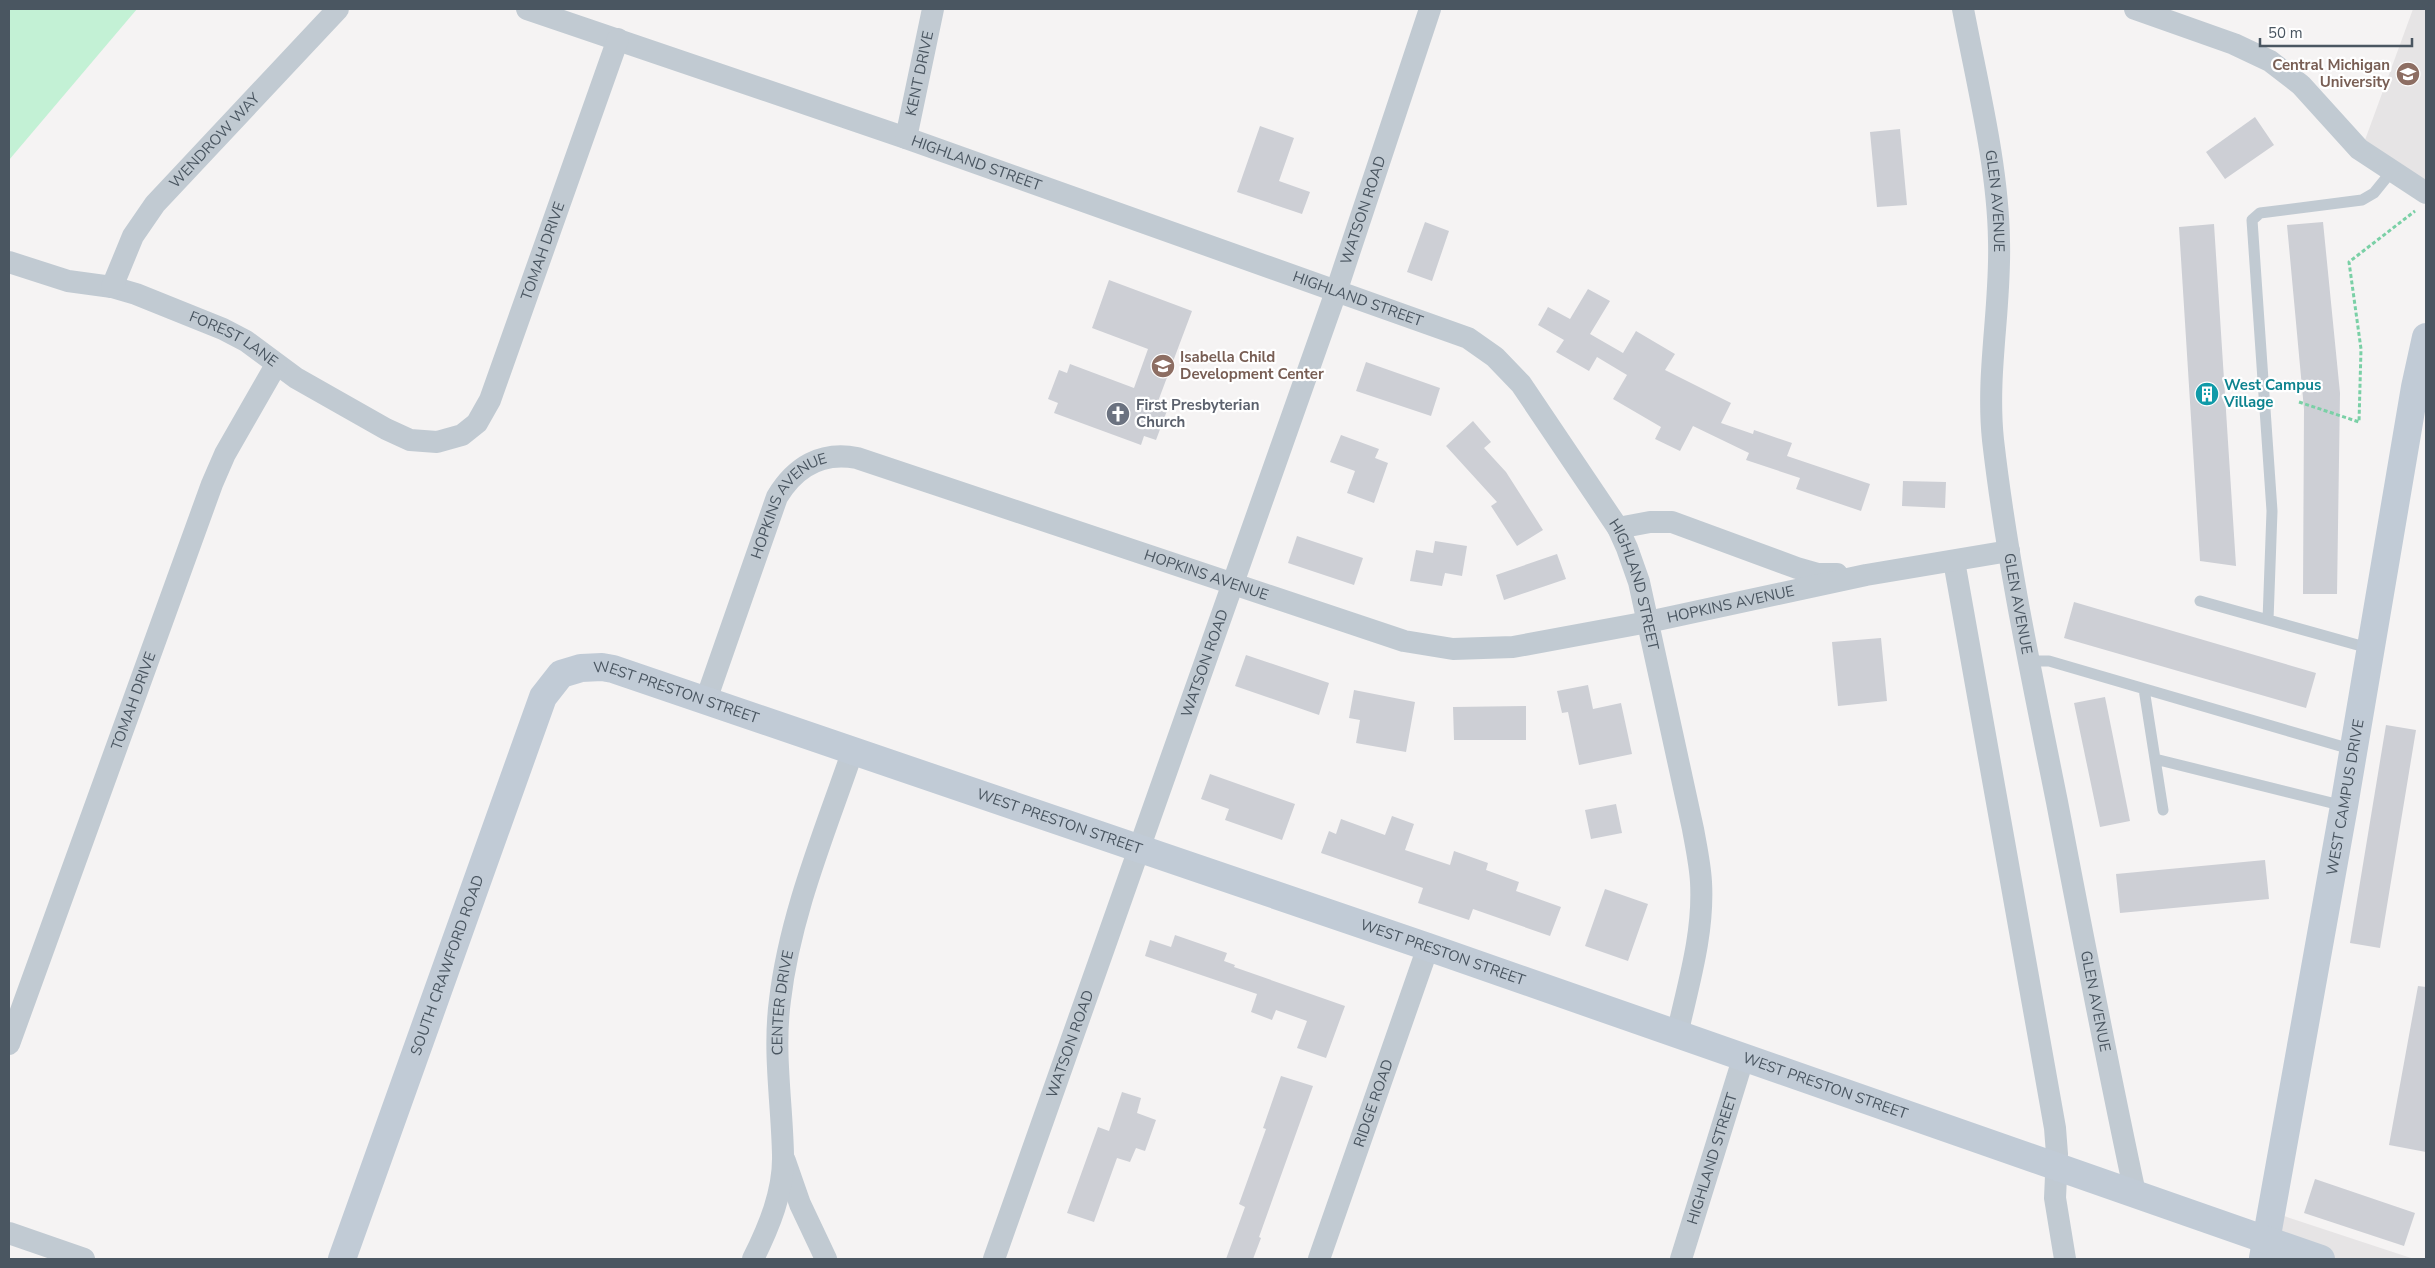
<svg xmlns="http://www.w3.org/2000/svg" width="2435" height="1268" viewBox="0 0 2435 1268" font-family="'Nunito Sans',sans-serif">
<rect width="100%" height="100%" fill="#f5f3f3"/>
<path fill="#e6e4e5" d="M2413 9H2426V186L2365 140Z
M2272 1212 2414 1259H2264Z"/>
<path fill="#c3f1d5" d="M9 9H137L9 160Z"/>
<path fill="#cdcfd5" d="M2255 117 2274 145 2225 179 2206 152Z
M1260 126 1294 138 1279 181 1310 192 1302 214 1237 192Z
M1900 129 1907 205 1877 207 1870 132Z
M1425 222 1449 231 1432 281 1407 272Z
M2323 222 2340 393 2337 594H2303L2304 409 2287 225Z
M2214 224 2236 566 2200 561 2179 227Z
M1109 280 1192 311 1157 404 1168 408 1156 440 1144 436 1141 445 1054 413 1058 403 1048 399 1059 370 1067 373 1070 364 1134 388 1148 349 1092 328Z
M1588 289 1610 301 1590 334 1623 353 1636 331 1675 354 1665 370 1731 403 1721 423 1753 434 1754 430 1792 443 1787 456 1870 484 1861 511 1796 489 1800 478 1746 460 1749 453 1693 426 1680 451 1655 439 1661 427 1613 399 1627 375 1597 357 1589 371 1556 352 1564 340 1538 325 1548 307 1570 319Z
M1366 362 1440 388 1431 416 1356 391Z
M1473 421 1491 442 1484 448 1506 472 1543 530 1517 546 1491 506 1497 502 1446 446Z
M1341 435 1379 449 1375 458 1388 463 1374 503 1347 493 1355 471 1330 462Z
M1903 481 1946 482 1945 508 1902 506Z
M1297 536 1363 558 1354 585 1288 563Z
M1435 541 1467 546 1462 576 1445 573 1442 586 1410 581 1416 550 1433 553Z
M1557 554 1566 579 1504 600 1496 575Z
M2074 602 2316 673 2306 708 2064 638Z
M1881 638 1887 701 1838 706 1832 642Z
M1246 655 1329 683 1319 715 1235 686Z
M1588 685 1593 709 1621 703 1632 754 1579 765 1568 712 1562 713 1557 691Z
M1354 690 1415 702 1406 752 1356 743 1360 720 1349 718Z
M2105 697 2130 821 2100 827 2074 703Z
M1526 706V740H1454L1453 707Z
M2386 725 2416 730 2380 948 2350 943Z
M1210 774 1295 804 1282 840 1225 820 1229 809 1201 799Z
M1616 804 1622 833 1591 839 1585 810Z
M1392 816 1414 824 1405 850 1450 865 1454 851 1488 863 1486 870 1519 882 1516 891 1561 907 1550 936 1473 909 1469 920 1418 903 1423 888 1321 853 1329 831 1336 834 1341 819 1385 835Z
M2265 860 2269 899 2120 913 2116 874Z
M1605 889 1648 904 1628 961 1585 946Z
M1175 935 1227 953 1224 961 1235 965 1234 967 1345 1006 1326 1058 1297 1048 1307 1021 1276 1010 1272 1020 1251 1012 1257 994 1145 956 1150 940 1171 947Z
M2418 986 2426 987V1152L2389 1145Z
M1281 1076 1313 1086 1259 1237 1261 1238 1253 1259H1226L1245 1207 1239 1204 1266 1129 1263 1128Z
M1122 1092 1141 1098 1137 1113 1156 1120 1145 1151 1136 1148 1130 1162 1117 1158 1094 1222 1067 1213 1098 1127 1109 1131Z
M2315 1179 2415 1213 2404 1246 2304 1213Z"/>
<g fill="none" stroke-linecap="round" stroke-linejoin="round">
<path stroke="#7ad0a6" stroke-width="3" stroke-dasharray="4 2.5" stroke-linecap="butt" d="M2299 402 2359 422 2361 349 2349 262 2415 211"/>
<path stroke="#c1cad2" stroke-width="11" d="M2200 601 2372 649
M2268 620 2272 511 2252 220 2260 213 2362 200 2374 193 2391 172
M2028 661H2049L2354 750
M2144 689 2163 810
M2155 759 2344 806"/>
<g stroke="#c1cad2" stroke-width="22">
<path id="s1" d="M527 9 906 138 1468 338 1495 357 1521 384 1618 528 1627 548 1639 582 1693 829C1696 846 1700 864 1701 882 1704 934 1688 985 1677 1035"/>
<path id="s2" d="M1963 9C1977 83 1998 166 1999 241 2001 308 1986 373 1993 440 2007 562 2033 682 2057 802 2082 933 2107 1063 2135 1193"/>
<path d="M2135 9 2234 44 2270 61 2301 85 2359 149 2426 193"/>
<path id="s3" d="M906 138 933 9"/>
<path id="s4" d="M9 262 68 281 112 287 136 294 223 329 246 341 296 378 386 429 410 440 437 442 462 435 477 423 490 400 618 39"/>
<path id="s5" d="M112 287 133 236 155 204 338 9"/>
<path d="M1618 528 1650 522H1672L1797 568 1818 574H1837"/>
<path d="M1954 561 2055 1128 2057 1154 2055 1198 2065 1259"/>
<path id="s6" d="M706 700 777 497C795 467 821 451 857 458L1404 641 1453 649 1513 647 1648 622 1866 575 2009 551"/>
<path id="s7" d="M9 1044 212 484 225 454 276 365"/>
<path d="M785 1161 800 1204 826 1259"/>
<path d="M9 1233 84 1259"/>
<path id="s8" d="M753 1259C769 1227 784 1191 783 1155 782 1103 773 1052 780 1000 790 914 825 832 853 750"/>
<path id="s9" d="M994 1259 1337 289 1430 9"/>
<path id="s10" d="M1319 1259 1428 947"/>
<path id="s11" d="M1681 1259 1743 1059"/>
</g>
<g stroke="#c1cbd6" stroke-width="28">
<path id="s12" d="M2263 1258 2344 806 2415 387 2426 337"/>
<path id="s13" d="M342 1259 543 697 561 674 581 668 602 667 613 669 1428 947 2321 1259"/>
</g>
</g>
<defs>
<g id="university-disc" transform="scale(1.25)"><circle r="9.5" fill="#8d6e63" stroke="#fff"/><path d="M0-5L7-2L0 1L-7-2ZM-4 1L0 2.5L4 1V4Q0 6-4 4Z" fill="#fff"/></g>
<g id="school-disc" transform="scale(1.25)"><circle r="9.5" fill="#8d6e63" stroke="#fff"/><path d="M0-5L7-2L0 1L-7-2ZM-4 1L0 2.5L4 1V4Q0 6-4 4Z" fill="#fff"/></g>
<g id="building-disc" transform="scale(1.25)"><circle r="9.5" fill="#0f9aa8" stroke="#fff"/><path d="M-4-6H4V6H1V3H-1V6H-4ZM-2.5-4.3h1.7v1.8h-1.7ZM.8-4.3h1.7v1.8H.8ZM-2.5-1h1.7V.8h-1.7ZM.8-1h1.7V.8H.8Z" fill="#fff"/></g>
<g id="church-disc" transform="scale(1.25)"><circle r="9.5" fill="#6b7280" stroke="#fff"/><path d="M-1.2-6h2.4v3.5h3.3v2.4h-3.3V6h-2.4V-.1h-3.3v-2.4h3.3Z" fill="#fff"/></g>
</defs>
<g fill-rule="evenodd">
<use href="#university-disc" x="2408" y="74"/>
<use href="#school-disc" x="1163" y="366"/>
<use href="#building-disc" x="2207" y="394"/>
<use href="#church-disc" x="1118" y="414"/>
</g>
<g text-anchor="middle" stroke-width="4.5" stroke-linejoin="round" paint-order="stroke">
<g font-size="15" font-weight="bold" fill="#785e54" stroke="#fff" text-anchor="end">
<text x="2390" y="70">Central Michigan<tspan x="2390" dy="17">University</tspan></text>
<text x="1180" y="362" text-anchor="start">Isabella Child<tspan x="1180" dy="17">Development Center</tspan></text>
</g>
<g font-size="15" fill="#4a5661" stroke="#fff">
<text dy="5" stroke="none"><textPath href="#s3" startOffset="66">KENT DRIVE</textPath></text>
<text dy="5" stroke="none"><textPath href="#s5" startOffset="181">WENDROW WAY</textPath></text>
<text dy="5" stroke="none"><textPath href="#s1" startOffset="475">HIGHLAND STREET</textPath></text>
<text dy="5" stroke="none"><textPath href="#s2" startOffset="195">GLEN AVENUE</textPath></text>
<text dy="5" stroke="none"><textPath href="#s9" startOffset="1112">WATSON ROAD</textPath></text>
<text dy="5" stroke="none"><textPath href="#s4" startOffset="700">TOMAH DRIVE</textPath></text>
<text dy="5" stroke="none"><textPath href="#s1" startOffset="880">HIGHLAND STREET</textPath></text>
<text dy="5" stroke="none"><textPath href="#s4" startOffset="239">FOREST LANE</textPath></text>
<text dy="5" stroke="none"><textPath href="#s6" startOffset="215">HOPKINS AVENUE</textPath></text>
<text dy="5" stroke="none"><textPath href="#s6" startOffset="679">HOPKINS AVENUE</textPath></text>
<text dy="5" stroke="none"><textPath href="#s1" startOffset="1300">HIGHLAND STREET</textPath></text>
<text dy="5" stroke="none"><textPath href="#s6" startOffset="1219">HOPKINS AVENUE</textPath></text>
<text dy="5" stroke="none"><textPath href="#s2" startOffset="600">GLEN AVENUE</textPath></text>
<text dy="5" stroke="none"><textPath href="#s9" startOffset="632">WATSON ROAD</textPath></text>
<text dy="5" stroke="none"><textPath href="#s13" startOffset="746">WEST PRESTON STREET</textPath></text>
<text dy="5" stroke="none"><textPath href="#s7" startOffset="365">TOMAH DRIVE</textPath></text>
<text dy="5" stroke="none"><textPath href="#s12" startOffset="468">WEST CAMPUS DRIVE</textPath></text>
<text dy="5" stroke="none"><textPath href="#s13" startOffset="1151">WEST PRESTON STREET</textPath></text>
<text dy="5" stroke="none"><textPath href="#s13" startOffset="1556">WEST PRESTON STREET</textPath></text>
<text dy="5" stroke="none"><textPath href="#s13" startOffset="312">SOUTH CRAWFORD ROAD</textPath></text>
<text dy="5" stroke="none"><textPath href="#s2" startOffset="1005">GLEN AVENUE</textPath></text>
<text dy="5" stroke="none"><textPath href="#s8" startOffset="262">CENTER DRIVE</textPath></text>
<text dy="5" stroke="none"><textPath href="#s9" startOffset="228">WATSON ROAD</textPath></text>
<text dy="5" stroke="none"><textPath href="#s13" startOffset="1961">WEST PRESTON STREET</textPath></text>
<text dy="5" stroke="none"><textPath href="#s10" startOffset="165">RIDGE ROAD</textPath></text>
<text dy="5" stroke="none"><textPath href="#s11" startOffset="105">HIGHLAND STREET</textPath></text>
</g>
<g font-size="15" font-weight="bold" fill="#0d838f" stroke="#fff" text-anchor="start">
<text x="2224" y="390">West Campus<tspan x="2224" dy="17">Village</tspan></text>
</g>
<g font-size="15" font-weight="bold" fill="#5b616d" stroke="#fff" text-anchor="start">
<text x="1136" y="410">First Presbyterian<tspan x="1136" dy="17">Church</tspan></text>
</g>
</g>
<rect width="2435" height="1268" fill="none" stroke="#4a5661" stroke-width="20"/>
<path d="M2260 38v8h152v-8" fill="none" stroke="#4a5661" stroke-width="2.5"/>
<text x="2268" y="38" font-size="15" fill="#4a5661" stroke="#ffffff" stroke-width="4" paint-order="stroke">50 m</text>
</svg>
